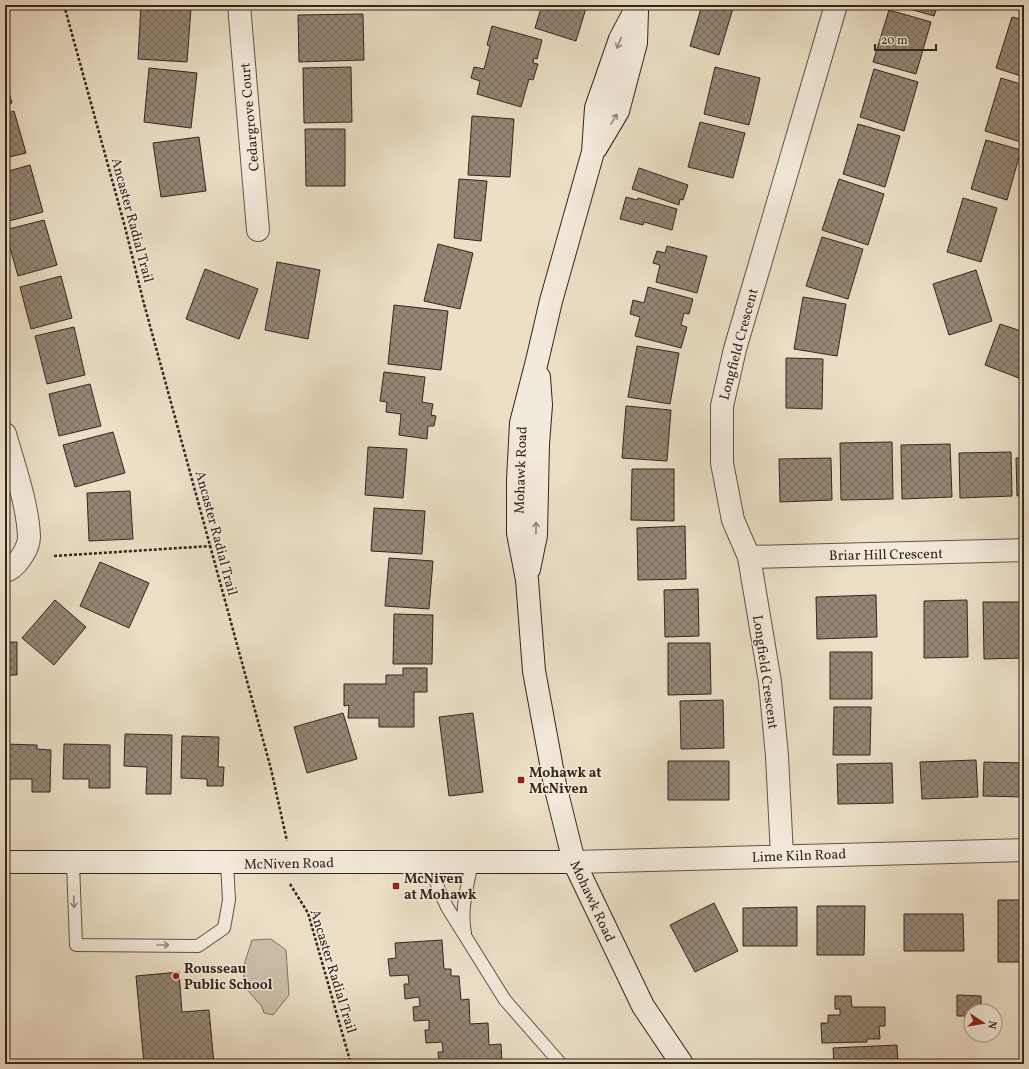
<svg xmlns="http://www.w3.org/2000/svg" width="1029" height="1069" viewBox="0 0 1029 1069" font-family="Vollkorn,serif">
<defs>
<pattern id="building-cross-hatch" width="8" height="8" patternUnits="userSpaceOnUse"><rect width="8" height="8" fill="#948675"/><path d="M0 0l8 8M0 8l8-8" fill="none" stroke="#7a6d5f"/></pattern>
</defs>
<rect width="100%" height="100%" fill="#ebdfc6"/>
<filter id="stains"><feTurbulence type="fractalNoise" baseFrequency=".005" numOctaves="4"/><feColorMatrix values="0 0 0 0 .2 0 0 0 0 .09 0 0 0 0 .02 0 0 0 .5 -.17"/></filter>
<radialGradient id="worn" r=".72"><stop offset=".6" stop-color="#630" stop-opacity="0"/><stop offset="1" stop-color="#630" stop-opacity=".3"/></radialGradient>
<path fill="#ccbfa9" stroke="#807263" d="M271 939 286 950 289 995 273 1015 264 1013 262 1007 245 987 243 968 252 940Z"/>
<path fill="url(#building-cross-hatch)" stroke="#35251d" d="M141 5 191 8 187 62 138 59Z
M328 5H350L349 10Z
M542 5H587L576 41 535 28Z
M702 5H734L719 55 690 46Z
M896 5H938L934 16Z
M889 10 931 22 916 74 873 62Z
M363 14 364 60 299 62 298 15Z
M1012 17 1024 20V77L996 68Z
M492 26 542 40 537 59 534 58 533 63 538 64 533 80 529 79 521 107 477 94 480 81 471 78 474 67 484 69 490 46 487 45Z
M351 67 352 122 304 123 303 68Z
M715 67 760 78 749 125 704 114Z
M149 68 197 73 191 128 144 122Z
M874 69 918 82 904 131 860 117Z
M5 78 12 103 5 105Z
M1001 78 1024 85V143L985 131Z
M14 111 26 153 5 158V114Z
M472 116 514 119 510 177 468 175Z
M700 122 745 133 733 178 688 167Z
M858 124 900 136 885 187 843 174Z
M305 129H345V186H306Z
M199 137 206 191 161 197 153 143Z
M986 140 1021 150 1007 200 971 189Z
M30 165 43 212 5 222V172Z
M639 168 688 185 683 200 680 199 679 205 632 189Z
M459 179 487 181 481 241 454 238Z
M839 179 884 194 868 245 822 230Z
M626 197 637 200 638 198 677 209 672 230 644 222 643 225 620 219Z
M963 198 997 208 981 262 947 252Z
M44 220 57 265 18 276 5 230Z
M822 237 863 249 848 299 806 286Z
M438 244 473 253 460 309 424 301Z
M667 246 707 256 697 293 656 282 660 265 653 263 657 251 665 253Z
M277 262 320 270 308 339 265 330Z
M205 269 258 289 239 339 186 319Z
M976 270 992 321 949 335 933 284Z
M61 276 72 318 31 329 20 287Z
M648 287 693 299 689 314 684 313 681 325 687 327 681 348 635 336 640 317 630 314 633 300 644 303Z
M803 297 846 304 837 356 794 349Z
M394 305 448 311 441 370 388 364Z
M1000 324 1024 332V380L985 365Z
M74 327 85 375 47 384 35 336Z
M637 346 679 353 670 404 628 397Z
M786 358 823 359 822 409 786 408Z
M384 372 425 377 422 402 433 404 431 415 436 416 434 426H428L427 439 399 435 401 414 386 412 387 402 380 401Z
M90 384 101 426 59 436 49 394Z
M626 406 671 410 667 461 622 458Z
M113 432 125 473 75 487 63 445Z
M892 442 893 499 841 500 840 443Z
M950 444 952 497 902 499 901 445Z
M368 447 407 449 403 498 365 495Z
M1011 452 1012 496 960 498 959 453Z
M831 458 832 500 780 502 779 459Z
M1016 458H1024V495L1017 496Z
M632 469H674V521L631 520Z
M130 491 133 539 89 541 87 493Z
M374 508 425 511 422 554 371 551Z
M685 526 686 579 638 580 637 528Z
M389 558 433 561 429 609 385 606Z
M100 562 149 583 129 628 80 606Z
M698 589 699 636 665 637 664 590Z
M876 595 877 637 817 639 816 597Z
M55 600 86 627 54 665 22 638Z
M967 600 968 657 924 658V601Z
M983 602H1024V658L984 659Z
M394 614 433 615 432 664H393Z
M5 642H17V675H5Z
M668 643H710L711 694 668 695Z
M830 652H872V699H830Z
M403 668H427V692H414V727H379V718H348L349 705 344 706V684H386V675H403Z
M723 700 724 748 681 749 680 701Z
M834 707H871L870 755H833Z
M343 713 357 759 307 773 294 727Z
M473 713 483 792 449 796 439 717Z
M125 734 172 735 171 794H146L147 767 124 766Z
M182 736 219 737 218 767H224L223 786H207V779L181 778Z
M5 744 37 745V749L51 750 50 792H32V779H5Z
M64 744 110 745V788H89V779H63Z
M976 760 978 797 922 799 920 762Z
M668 761H729V800H668Z
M984 762 1024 763V797L983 796Z
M892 763 893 803 838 804 837 764Z
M998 900H1024V962H998Z
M714 903 738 951 695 972 670 925Z
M817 906H865L864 955H817Z
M797 907V946H743V908Z
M904 914H963L964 951H904Z
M442 940 444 969H451V976H459L461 1000 469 999 470 1024 488 1023 489 1045 501 1044 502 1064H439L438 1052H443L442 1042 426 1043 425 1030H429V1020L414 1021 413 1007 420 1006 419 997 405 999 404 984H409L408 975 390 976 388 959 396 958 395 943Z
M179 972 182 1012 209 1010 214 1064H144L136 976Z
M957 995 981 996V1011H971V1016H957Z
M835 996H851L852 1007H885V1026H879L880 1039H867V1042L822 1043 821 1023H828V1015H840V1009H835Z
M897 1045 898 1064H834L833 1048Z"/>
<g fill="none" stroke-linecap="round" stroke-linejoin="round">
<g stroke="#625447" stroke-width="14">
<path id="lane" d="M429 861 439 890 447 907 505 1000 561 1064
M73 863 76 945 198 946 224 928 229 900 227 863
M465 933C460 910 468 884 472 862"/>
</g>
<g stroke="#625447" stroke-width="24">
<path id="street" d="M239 5 258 230
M5 434C14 466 28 505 29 537 29 548 16 569 5 571
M749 557 1024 550
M782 856 777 756 770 682 749 557 733 520 722 463V406L735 349 836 5
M574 862 1024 850"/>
</g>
<g stroke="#35251d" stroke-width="24">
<path id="secondary" d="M638 5 620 39 596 108 593 152 551 301 537 361 521 423 518 480V533L527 580 534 671 555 785 574 862 643 1006 682 1064
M596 148 618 111 636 43 637 11
M529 569 536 535 538 444 541 405 539 377
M5 862C195 863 384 861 574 862"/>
</g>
<path stroke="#35251d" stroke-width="2.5" stroke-dasharray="3 2" stroke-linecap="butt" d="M64 5 125 227 143 300 271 769 287 841
M54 556 211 546
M290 884 308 913 351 1064"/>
<use href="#lane" stroke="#f2eada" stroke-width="12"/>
<use href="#street" stroke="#f2eada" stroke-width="22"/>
<use href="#secondary" stroke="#f2eada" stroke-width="22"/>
</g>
<defs><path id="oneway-shaft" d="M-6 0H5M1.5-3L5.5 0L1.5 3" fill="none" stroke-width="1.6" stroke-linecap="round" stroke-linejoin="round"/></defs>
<g stroke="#94887c">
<use href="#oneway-shaft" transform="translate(619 43) rotate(111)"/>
<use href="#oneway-shaft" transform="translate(614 119) rotate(-58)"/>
<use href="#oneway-shaft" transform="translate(536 528) rotate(-89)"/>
<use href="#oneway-shaft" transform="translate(74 902) rotate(88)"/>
<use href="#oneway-shaft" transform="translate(163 945)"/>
</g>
<g fill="#8f2418" stroke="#f2eada" stroke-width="1.5">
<rect x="517" y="776" width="8" height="8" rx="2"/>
<rect x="392" y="882" width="8" height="8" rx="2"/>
<circle cx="176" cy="976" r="4"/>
</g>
<g text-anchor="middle" stroke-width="3" stroke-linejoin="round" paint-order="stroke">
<g font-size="14" fill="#35251d" stroke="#f2eada">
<text transform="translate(249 117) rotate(-95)" y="5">Cedargrove Court</text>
<text transform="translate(133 220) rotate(75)" y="5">Ancaster Radial Trail</text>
<text transform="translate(738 344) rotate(-75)" y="5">Longfield Crescent</text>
<text transform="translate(520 470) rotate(-88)" y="5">Mohawk Road</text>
<text transform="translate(217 533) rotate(75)" y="5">Ancaster Radial Trail</text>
<text transform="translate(886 554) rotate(-1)" y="5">Briar Hill Crescent</text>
<text transform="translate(766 672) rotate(82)" y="5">Longfield Crescent</text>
<text transform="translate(799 855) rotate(-2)" y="5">Lime Kiln Road</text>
<text transform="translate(289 863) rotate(-1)" y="5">McNiven Road</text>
<text transform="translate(593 901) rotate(65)" y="5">Mohawk Road</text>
<text transform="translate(334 971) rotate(73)" y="5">Ancaster Radial Trail</text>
</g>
<g font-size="14" font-weight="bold" fill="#35251d" stroke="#f2eada" text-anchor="start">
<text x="529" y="777">Mohawk at<tspan x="529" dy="16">McNiven</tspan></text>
<text x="404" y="883">McNiven<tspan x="404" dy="16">at Mohawk</tspan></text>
<text x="184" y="973">Rousseau<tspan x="184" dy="16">Public School</tspan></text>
</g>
</g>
<rect width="1029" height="1069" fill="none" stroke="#ebdfc6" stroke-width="20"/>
<rect x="6" y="6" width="1017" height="1057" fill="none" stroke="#35251d" stroke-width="2"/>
<rect x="10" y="10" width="1009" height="1049" fill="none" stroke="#35251d"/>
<g transform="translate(983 1023) rotate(102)"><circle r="19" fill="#f2eada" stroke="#a69b8e"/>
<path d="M0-3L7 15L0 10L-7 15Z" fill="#8f2418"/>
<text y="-6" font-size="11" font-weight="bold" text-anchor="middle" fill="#35251d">N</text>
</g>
<path d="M875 44v6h61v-6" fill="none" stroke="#35251d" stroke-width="2"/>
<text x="881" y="44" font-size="12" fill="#35251d" stroke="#f2eada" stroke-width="3" paint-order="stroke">20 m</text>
<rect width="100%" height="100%" filter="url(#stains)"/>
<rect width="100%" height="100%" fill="url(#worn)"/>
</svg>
